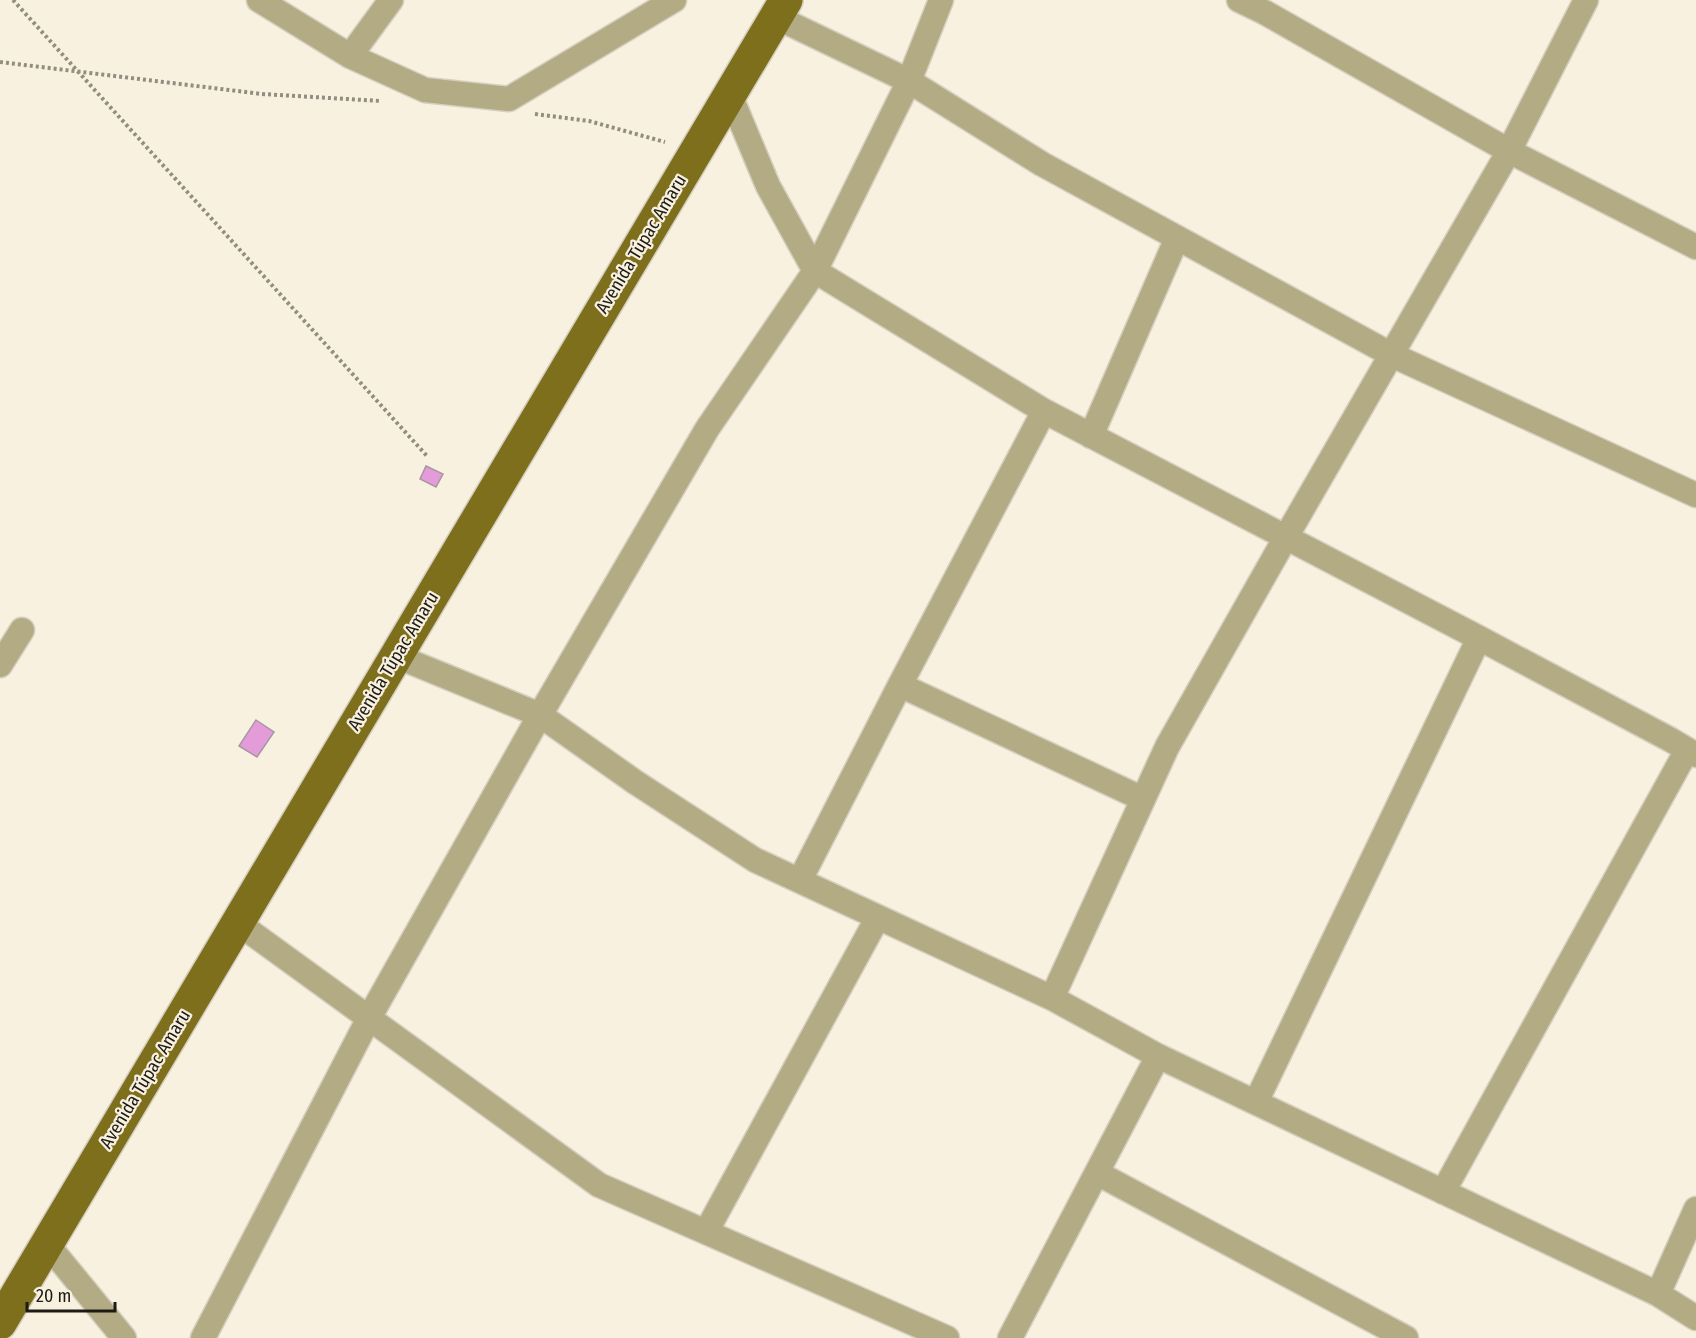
<svg xmlns="http://www.w3.org/2000/svg" width="1696" height="1338" viewBox="0 0 1696 1338" font-family="'Fira Sans Condensed',sans-serif">
<rect width="100%" height="100%" fill="#f8f1e0"/>
<path fill="#e39bda" stroke="#a697a3" stroke-width="1.5" d="M426 466 443 474 436 487 420 479Z
M256 720 274 732 257 757 239 746Z"/>
<g fill="none" stroke-linecap="round" stroke-linejoin="round">
<g stroke="#d5cfbf" stroke-width="27">
<path id="street" d="M259 0 350 56 425 90 509 99 674 0
M1239 0 1264 12 1509 151 1696 247
M776 17 909 81 1042 164 1392 355 1696 495
M350 56 391 0
M730 95 768 186 815 271 1044 411 1479 638 1671 740 1696 755
M1091 436 1177 238
M396 656 540 715 635 782 755 860 1052 998 1158 1056 1658 1294 1696 1318
M0 665 22 630
M900 685 1143 799
M800 880 900 685 1044 411
M238 923 599 1185 947 1338
M1052 998 1167 747 1286 537 1509 151 1586 0
M1256 1102 1479 638
M1097 1173 1406 1338
M1443 1192 1687 750
M706 1232 878 917
M47 1244 124 1338
M1658 1294 1696 1209
M203 1338 369 1018 540 715 707 429 815 271 909 81 941 0
M1010 1338 1158 1056"/>
</g>
<g stroke="#d5cfbf" stroke-width="36">
<path id="primary" d="M0 1323 786 0"/>
</g>
<path stroke="#918d80" stroke-width="4" stroke-dasharray="3 3" stroke-linecap="butt" d="M13 0 427 456
M0 62 262 94 381 101
M535 114 589 121 665 142"/>
<use href="#street" stroke="#b2ab84" stroke-width="24"/>
<use href="#primary" stroke="#7e6f1c" stroke-width="33"/>
</g>
<g text-anchor="middle" stroke-width="4.5" stroke-linejoin="round" paint-order="stroke">
<g font-size="18" fill="#1d1b14" stroke="#f8f1e0">
<text transform="translate(641 244) rotate(-59)" y="6">Avenida Túpac Amaru</text>
<text transform="translate(393 661) rotate(-59)" y="6">Avenida Túpac Amaru</text>
<text transform="translate(145 1079) rotate(-59)" y="6">Avenida Túpac Amaru</text>
</g>
</g>
<path d="M27 1302v9h88v-9" fill="none" stroke="#1d1b14" stroke-width="3"/>
<text x="36" y="1302" font-size="18" fill="#1d1b14" stroke="#f8f1e0" stroke-width="4.5" paint-order="stroke">20 m</text>
</svg>
